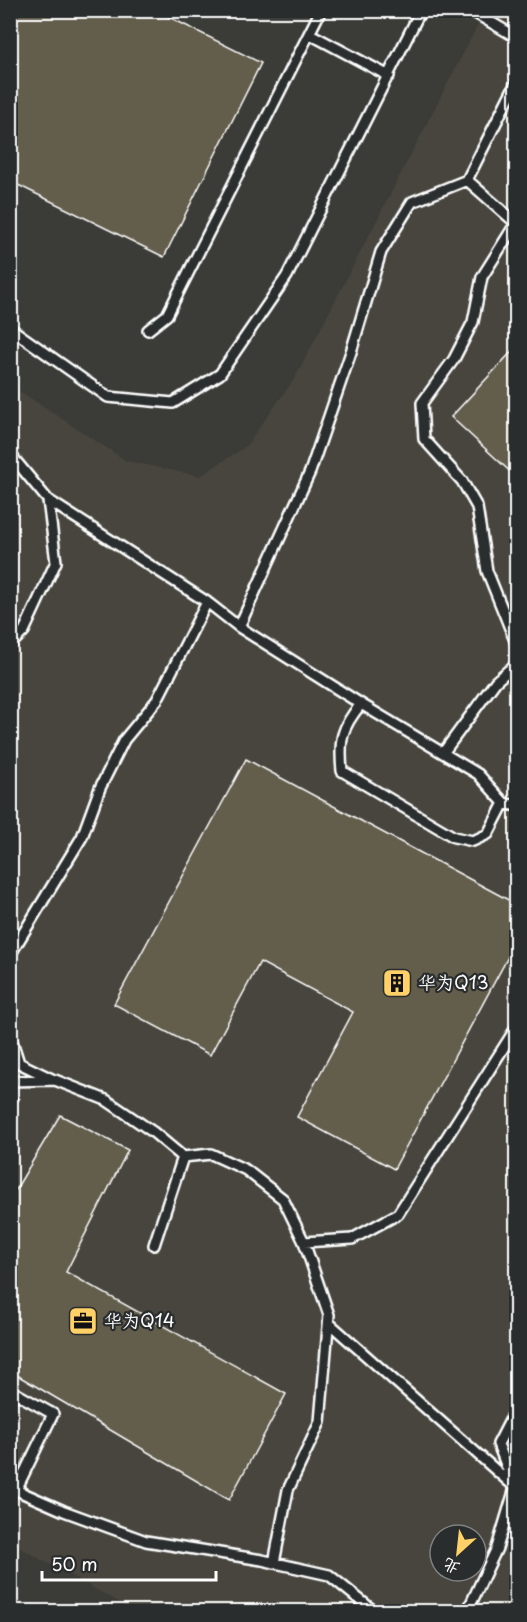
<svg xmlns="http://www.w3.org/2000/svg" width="527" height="1622" viewBox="0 0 527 1622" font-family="'Playpen Sans','LXGW WenKai TC',sans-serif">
<rect width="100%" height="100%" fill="#3b3b37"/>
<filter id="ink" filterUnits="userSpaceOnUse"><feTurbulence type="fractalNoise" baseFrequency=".0167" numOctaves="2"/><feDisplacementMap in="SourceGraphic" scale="12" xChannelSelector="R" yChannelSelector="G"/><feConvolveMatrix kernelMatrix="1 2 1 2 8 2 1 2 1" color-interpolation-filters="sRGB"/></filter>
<g filter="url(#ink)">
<path fill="#47453d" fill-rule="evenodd" d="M485 11H516V1611H135L11 1543 10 385 127 461 200 476 246 446 295 378ZM440 1535H476V1571H440Z"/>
<path fill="#635d4c" stroke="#fff" stroke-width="1.5" d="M10 10H155L261 63 164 257 10 181Z
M516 347V477L451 417Z
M246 759 516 904V942L394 1169 297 1117 353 1012 260 962 210 1055 114 1004Z
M246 759 516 904V942L394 1169 297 1117 353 1012 260 962 210 1055 114 1004Z
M60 1115 128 1150 66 1272 286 1394 229 1500 10 1371V1199Z"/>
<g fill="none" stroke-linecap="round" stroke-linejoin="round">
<g stroke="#fff" stroke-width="14">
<path id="service" d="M470 10 516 37
M310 34 389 76
M467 180 516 223
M516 223 482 277 473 322 454 359 422 403 424 439 462 481 477 507 487 571 516 643
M10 328 108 397 173 403 220 374 287 276 421 10
M148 330 167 315 321 10
M10 454 48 500 56 562 24 631 10 645
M48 500 207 602 239 627 361 704
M239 627 310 472 351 352 381 252 412 202 467 180 516 83
M361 704 478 774 504 803 488 834 473 841 454 837 342 771C339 740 341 728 361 704Z
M443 753 496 681 516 664
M504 803 516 806
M10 955 82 837 100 788 124 740 157 700 207 602
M10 1035 19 1063 52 1079
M10 1081 55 1080 106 1100 153 1132 183 1157 154 1245
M183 1157 211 1154 246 1170 283 1199 304 1242 329 1315 320 1422 288 1490 274 1563
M304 1242 352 1239 398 1214 516 1028
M329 1323 516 1488
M10 1390 53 1414 16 1490 11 1488
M16 1490 64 1511 146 1541 262 1560 329 1575 375 1612
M467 1612 497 1548 515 1488 498 1444 516 1409"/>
</g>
<path stroke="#fff" stroke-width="4" stroke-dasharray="6 4.5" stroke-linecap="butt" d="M10 1110 19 1097"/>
<use href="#service" stroke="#2a2d2e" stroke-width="9"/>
</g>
</g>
<defs>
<g id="building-square" transform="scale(1.5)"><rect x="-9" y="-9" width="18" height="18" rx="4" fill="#ffd166" stroke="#2a2d2e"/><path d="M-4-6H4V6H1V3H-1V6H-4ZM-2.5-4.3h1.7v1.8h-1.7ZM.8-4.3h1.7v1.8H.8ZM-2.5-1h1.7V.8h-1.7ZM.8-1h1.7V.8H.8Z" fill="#111"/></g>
<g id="office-square" transform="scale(1.5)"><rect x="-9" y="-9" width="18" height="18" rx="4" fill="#ffd166" stroke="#2a2d2e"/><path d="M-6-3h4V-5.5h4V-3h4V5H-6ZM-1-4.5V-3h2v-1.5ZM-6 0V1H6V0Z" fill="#111"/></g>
</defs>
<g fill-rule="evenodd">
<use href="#building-square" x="397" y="983"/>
<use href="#office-square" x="83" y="1321"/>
</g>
<g text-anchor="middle" stroke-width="4.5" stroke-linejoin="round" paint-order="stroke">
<g font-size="18" fill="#fff" stroke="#2a2d2e" text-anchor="start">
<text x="418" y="989">华为Q13</text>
<text x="104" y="1327">华为Q14</text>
</g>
</g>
<rect width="527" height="1622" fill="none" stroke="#2a2d2e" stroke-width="36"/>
<rect x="18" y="18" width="491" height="1586" fill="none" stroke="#fff" stroke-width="2" filter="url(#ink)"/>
<g transform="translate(458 1553) rotate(207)"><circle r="28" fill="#2a2d2e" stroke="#7f8182" stroke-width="1.5"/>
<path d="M0-4.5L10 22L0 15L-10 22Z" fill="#ffd166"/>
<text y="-9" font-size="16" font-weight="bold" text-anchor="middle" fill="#ffffff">北</text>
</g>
<path d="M42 1571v9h174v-9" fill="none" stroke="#ffffff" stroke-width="3"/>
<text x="51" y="1571" font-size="18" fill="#ffffff" stroke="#2a2d2e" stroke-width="4.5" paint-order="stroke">50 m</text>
</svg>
